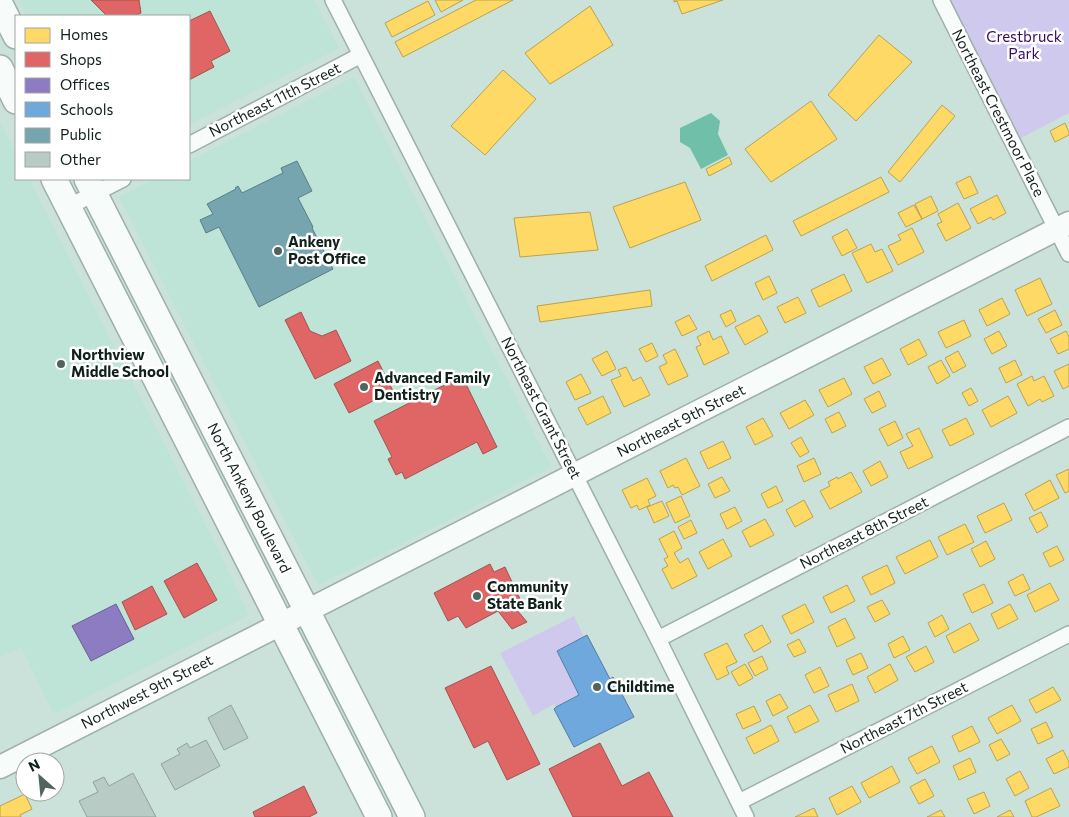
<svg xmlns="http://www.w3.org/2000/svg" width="1069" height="817" viewBox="0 0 1069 817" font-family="Commissioner,sans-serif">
<rect width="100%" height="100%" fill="#cbe2da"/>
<path fill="#bde4d6" d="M19 0H314L339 48 189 125V16H27Z
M354 77 551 467 406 542 318 585 119 197 155 179H189V161Z
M0 122 16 154V179H29L217 548 249 615 54 714 21 647 0 657Z"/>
<path fill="#cfc9ed" d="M950 0H1069V113L1021 138Z
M574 616 584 637 557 651 579 695 556 707 554 704 533 716 500 653Z"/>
<path fill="#70c0a9" d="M711 113 720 121 718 134 728 155 701 169 690 148 680 142V128Z"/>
<path fill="#ffd966" stroke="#b7a250" d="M435 0H463L441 12Z
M476 0H513L403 57 395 42Z
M674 0H723L682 14 677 1 674 2Z
M428 1 435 15 392 37 385 23Z
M590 6 613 45 550 84 525 53Z
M879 35 912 62 856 121 828 95Z
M503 70 536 99 485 155 451 126Z
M811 101 837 139 771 182 745 149Z
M942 105 955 116 900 182 888 172Z
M1065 123 1069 132V135L1055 142 1050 131Z
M729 157 732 164 709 176 706 169Z
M970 176 978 193 964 199 956 183Z
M881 177 889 192 801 236 793 221Z
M685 182 701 220 630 248 613 207Z
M997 195 1006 213 993 220 991 217 978 224 970 209Z
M931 196 938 211 922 219 915 204Z
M958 203 971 228 946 241 937 224 942 222 938 214Z
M914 205 922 219 906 227 898 213Z
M590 212 598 250 520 257 514 218Z
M912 228 924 252 898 265 888 246 901 240 898 235Z
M847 229 857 248 842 256 832 237Z
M766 235 773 250 712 281 705 266Z
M871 244 875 252 882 249 893 271 867 283 852 253Z
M844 274 852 291 819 307 811 290Z
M769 276 777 293 763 300 755 283Z
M1040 278 1052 304 1027 316 1015 290Z
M650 290 652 306 540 322 537 306Z
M798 297 806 313 785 323 777 307Z
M1002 298 1010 314 987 326 979 310Z
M731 310 736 321 726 327 720 315Z
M1055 310 1062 325 1046 333 1038 319Z
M689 315 697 329 682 336 675 322Z
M759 315 768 332 745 345 735 327Z
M964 320 971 336 946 348 938 332Z
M709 331 713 340 721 336 729 353 704 365 696 347 701 345 697 337Z
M999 331 1007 346 992 354 984 339Z
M1066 331 1069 337V349L1058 354 1050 339Z
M919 339 927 355 908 365 900 349Z
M652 343 658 356 646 362 639 349Z
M675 349 688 376 668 385 659 367 667 363 663 355Z
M607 351 616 369 602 376 592 359Z
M958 351 966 366 953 373 945 358Z
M882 358 891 375 873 384 864 367Z
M941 360 950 376 937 384 928 367Z
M1015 360 1022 375 1006 383 999 368Z
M1069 364V386L1063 389 1054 371Z
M626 367 633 381 641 377 650 395 624 407 611 380 621 376 618 370Z
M581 374 591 393 575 400 566 382Z
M1032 376 1034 381 1044 376 1054 396 1042 402 1040 399 1028 406 1017 384Z
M844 378 852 394 828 407 819 390Z
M971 388 978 401 969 406 962 393Z
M879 391 886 406 872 413 864 399Z
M603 396 611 413 587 425 578 408Z
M1008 396 1017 413 991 427 982 410Z
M805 400 814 415 789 429 780 413Z
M839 412 846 426 832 433 825 419Z
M763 418 773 436 755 445 746 427Z
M966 418 974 434 950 446 942 430Z
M895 421 903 438 888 446 879 429Z
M919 428 933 457 908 469 900 452 913 446 906 434Z
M801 437 809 452 800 457 791 443Z
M723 441 731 458 708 469 700 452Z
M686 458 700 486 682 495 678 487 675 488 673 485 668 488 660 471Z
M814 458 821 474 804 482 797 466Z
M880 461 888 477 871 486 863 471Z
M1069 469V491L1065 493 1056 475Z
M851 472 862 492 830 509 820 491 830 486 828 482 837 477 838 479Z
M722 477 730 491 715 498 708 484Z
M647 478 656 496 648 500 650 505 639 510 637 505 631 508 622 490Z
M1050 480 1059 498 1034 511 1025 494Z
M776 486 783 501 768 508 761 494Z
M681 496 690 516 675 523 666 503Z
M804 500 813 517 795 527 786 510Z
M662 501 669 516 654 523 647 507Z
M1004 503 1012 520 985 533 977 516Z
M735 507 742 521 727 529 720 514Z
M1041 512 1048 526 1037 533 1029 518Z
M765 519 774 535 750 547 742 531Z
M691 520 697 533 684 539 678 527Z
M965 524 974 542 947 555 938 537Z
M674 531 682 548 674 553 680 563 688 558 697 576 672 589 662 569 668 566 664 559 668 557 659 539Z
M723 539 732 556 708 569 699 552Z
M930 540 938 557 905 574 896 557Z
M986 541 995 559 980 567 971 549Z
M1057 546 1064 560 1050 567 1043 553Z
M887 565 895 583 871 595 862 577Z
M1023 574 1030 589 1015 596 1008 582Z
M1050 583 1059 600 1035 612 1027 595Z
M984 584 993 603 972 613 963 594Z
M847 585 855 601 831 613 823 597Z
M882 600 890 614 875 622 867 607Z
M805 604 814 622 791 634 782 616Z
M1010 604 1018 619 998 629 991 614Z
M942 615 949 629 935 637 928 623Z
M845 618 855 638 837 647 828 627Z
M970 623 979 640 954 653 946 636Z
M762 625 771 642 754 652 744 635Z
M903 636 910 650 894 658 888 644Z
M799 639 806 652 794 657 787 645Z
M727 643 737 662 726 667 729 674 717 680 704 654Z
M926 646 934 662 915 672 906 657Z
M861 653 868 668 853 675 846 660Z
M762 656 768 669 755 676 748 663Z
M745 664 753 678 739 686 731 672Z
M890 664 898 680 875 693 867 677Z
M820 667 829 686 814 693 805 675Z
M852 684 859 701 836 712 828 695Z
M1053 687 1061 700 1036 713 1029 700Z
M780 694 788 708 773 716 766 701Z
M810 705 819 721 795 733 787 717Z
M1012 705 1021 721 997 734 988 718Z
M754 706 761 721 743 729 736 714Z
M1046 722 1053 737 1038 744 1031 729Z
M771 725 779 741 754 754 746 738Z
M972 726 980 742 959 752 952 736Z
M1001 739 1010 754 997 761 989 745Z
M932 746 940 762 917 774 908 758Z
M1063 750 1069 762V767L1054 774 1046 759Z
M970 758 976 772 959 780 953 766Z
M892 766 900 782 869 798 861 783Z
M1020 771 1029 788 1015 796 1006 779Z
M925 779 934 796 919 804 910 787Z
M852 786 861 802 837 815 829 798Z
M1051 788 1060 806 1036 817H1032L1025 801Z
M984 792 990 806 974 814 967 799Z
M25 794 32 809 20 815 21 817H0V806Z
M814 808 818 817H795Z
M941 810 945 817H927Z
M1010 810 1014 817H997Z"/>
<path fill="#e06666" stroke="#a25150" d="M91 0H139L141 13 133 16H107Z
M210 11 230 51 211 61 214 67 189 80V21Z
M301 312 310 331 322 336 336 330 351 361 315 379 285 320Z
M378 361 393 391 349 413 334 384Z
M462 376 497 447 483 454 477 442 405 479 402 472 396 475 388 459 392 457 374 421Z
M197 563 217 600 184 618 164 581Z
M490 564 494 572 505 567 520 599 512 604 527 622 512 629 498 611 466 628 458 616 448 621 434 593Z
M152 586 167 614 135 630 122 602Z
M491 666 540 764 507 780 488 741 474 748 445 688Z
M600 743 622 786 649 772 673 817H573L549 769Z
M304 786 317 813 309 817H255L253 812Z"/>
<path fill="#8e7cc3" stroke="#686091" d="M116 604 134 639 91 661 72 626Z"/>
<path fill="#6fa8dc" stroke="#527fa2" d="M587 635 610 679 613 677 634 717 574 747 554 709 556 707 579 695 557 651Z"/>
<path fill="#76a5af" stroke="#577d83" d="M297 161 312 191 298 198 313 227 312 228 333 269 259 307 219 227 206 233 200 220 213 214 207 204 236 189 235 188 238 186 242 193 283 173 281 168Z"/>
<path fill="#b9cbc5" stroke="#91a29c" d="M231 705 248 738 224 750 208 718Z
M206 740 220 766 175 790 161 764 180 754 177 749 187 743 190 748Z
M133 773 156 817H87L79 801 98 792 93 782 104 777 109 786Z"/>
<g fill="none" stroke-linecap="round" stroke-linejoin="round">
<g stroke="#9dafa8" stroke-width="18">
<path id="street" d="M333 0 658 639 746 817
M941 0 1069 254
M189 145 361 55
M68 207 123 179
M658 639 1069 427
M739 802 1069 634"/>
</g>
<g stroke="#9dafa8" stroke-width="25">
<path id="secondary" d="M0 767 1069 223"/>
</g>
<g stroke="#9dafa8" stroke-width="28">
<path id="primary" d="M0 4 16 36
M0 68 16 101
M54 179 379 817
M87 179 412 817"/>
</g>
<use href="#street" stroke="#f7fbf9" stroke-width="15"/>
<use href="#secondary" stroke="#f7fbf9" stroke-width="22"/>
<use href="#primary" stroke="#f7fbf9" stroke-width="25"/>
</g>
<g fill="#51645e" stroke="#fff" stroke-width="2">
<circle cx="278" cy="251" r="5"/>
<circle cx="61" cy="364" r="5"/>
<circle cx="364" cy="387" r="5"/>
<circle cx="477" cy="596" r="5"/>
<circle cx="597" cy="687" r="5"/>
</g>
<g text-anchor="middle" stroke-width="5" stroke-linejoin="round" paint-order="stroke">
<g font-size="15" fill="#3a0a62" stroke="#fff">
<text x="1024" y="42">Crestbruck<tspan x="1024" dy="17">Park</tspan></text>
</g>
<g font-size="15" fill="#10201b" stroke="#fff">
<text transform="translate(275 100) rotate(-27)" y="5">Northeast 11th Street</text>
<text transform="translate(998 113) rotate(63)" y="5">Northeast Crestmoor Place</text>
<text transform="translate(541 408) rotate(63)" y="5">Northeast Grant Street</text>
<text transform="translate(681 421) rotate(-27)" y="5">Northeast 9th Street</text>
<text transform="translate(249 498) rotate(63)" y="5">North Ankeny Boulevard</text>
<text transform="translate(864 533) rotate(-27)" y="5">Northeast 8th Street</text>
<text transform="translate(147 692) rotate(-27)" y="5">Northwest 9th Street</text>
<text transform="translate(904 718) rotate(-27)" y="5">Northeast 7th Street</text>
</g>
<g font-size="15" font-weight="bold" fill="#10201b" stroke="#fff" text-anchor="start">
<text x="288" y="247">Ankeny<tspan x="288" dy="17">Post Office</tspan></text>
<text x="71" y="360">Northview<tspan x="71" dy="17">Middle School</tspan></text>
<text x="374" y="383">Advanced Family<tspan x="374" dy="17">Dentistry</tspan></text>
<text x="487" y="592">Community<tspan x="487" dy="17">State Bank</tspan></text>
<text x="607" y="692">Childtime</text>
</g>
</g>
<rect x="15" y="15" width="175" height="165" fill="#ffffff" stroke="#9fa6a4"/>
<rect x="25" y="28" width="25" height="15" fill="#ffd966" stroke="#9fa6a4"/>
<text x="60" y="40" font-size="15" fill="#10201b">Homes</text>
<rect x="25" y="52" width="25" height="15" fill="#e06666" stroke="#9fa6a4"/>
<text x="60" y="65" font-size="15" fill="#10201b">Shops</text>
<rect x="25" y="78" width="25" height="15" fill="#8e7cc3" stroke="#9fa6a4"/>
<text x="60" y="90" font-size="15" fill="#10201b">Offices</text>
<rect x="25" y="102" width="25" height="15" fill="#6fa8dc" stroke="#9fa6a4"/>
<text x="60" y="115" font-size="15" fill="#10201b">Schools</text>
<rect x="25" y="128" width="25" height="15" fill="#76a5af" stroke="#9fa6a4"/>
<text x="60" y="140" font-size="15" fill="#10201b">Public</text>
<rect x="25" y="152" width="25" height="15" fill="#b9cbc5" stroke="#9fa6a4"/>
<text x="60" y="165" font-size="15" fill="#10201b">Other</text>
<g transform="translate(40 777) rotate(333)"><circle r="24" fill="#ffffff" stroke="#9fa6a4"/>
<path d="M0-4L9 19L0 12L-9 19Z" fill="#51645e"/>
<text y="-8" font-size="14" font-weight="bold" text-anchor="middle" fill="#10201b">N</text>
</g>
</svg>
